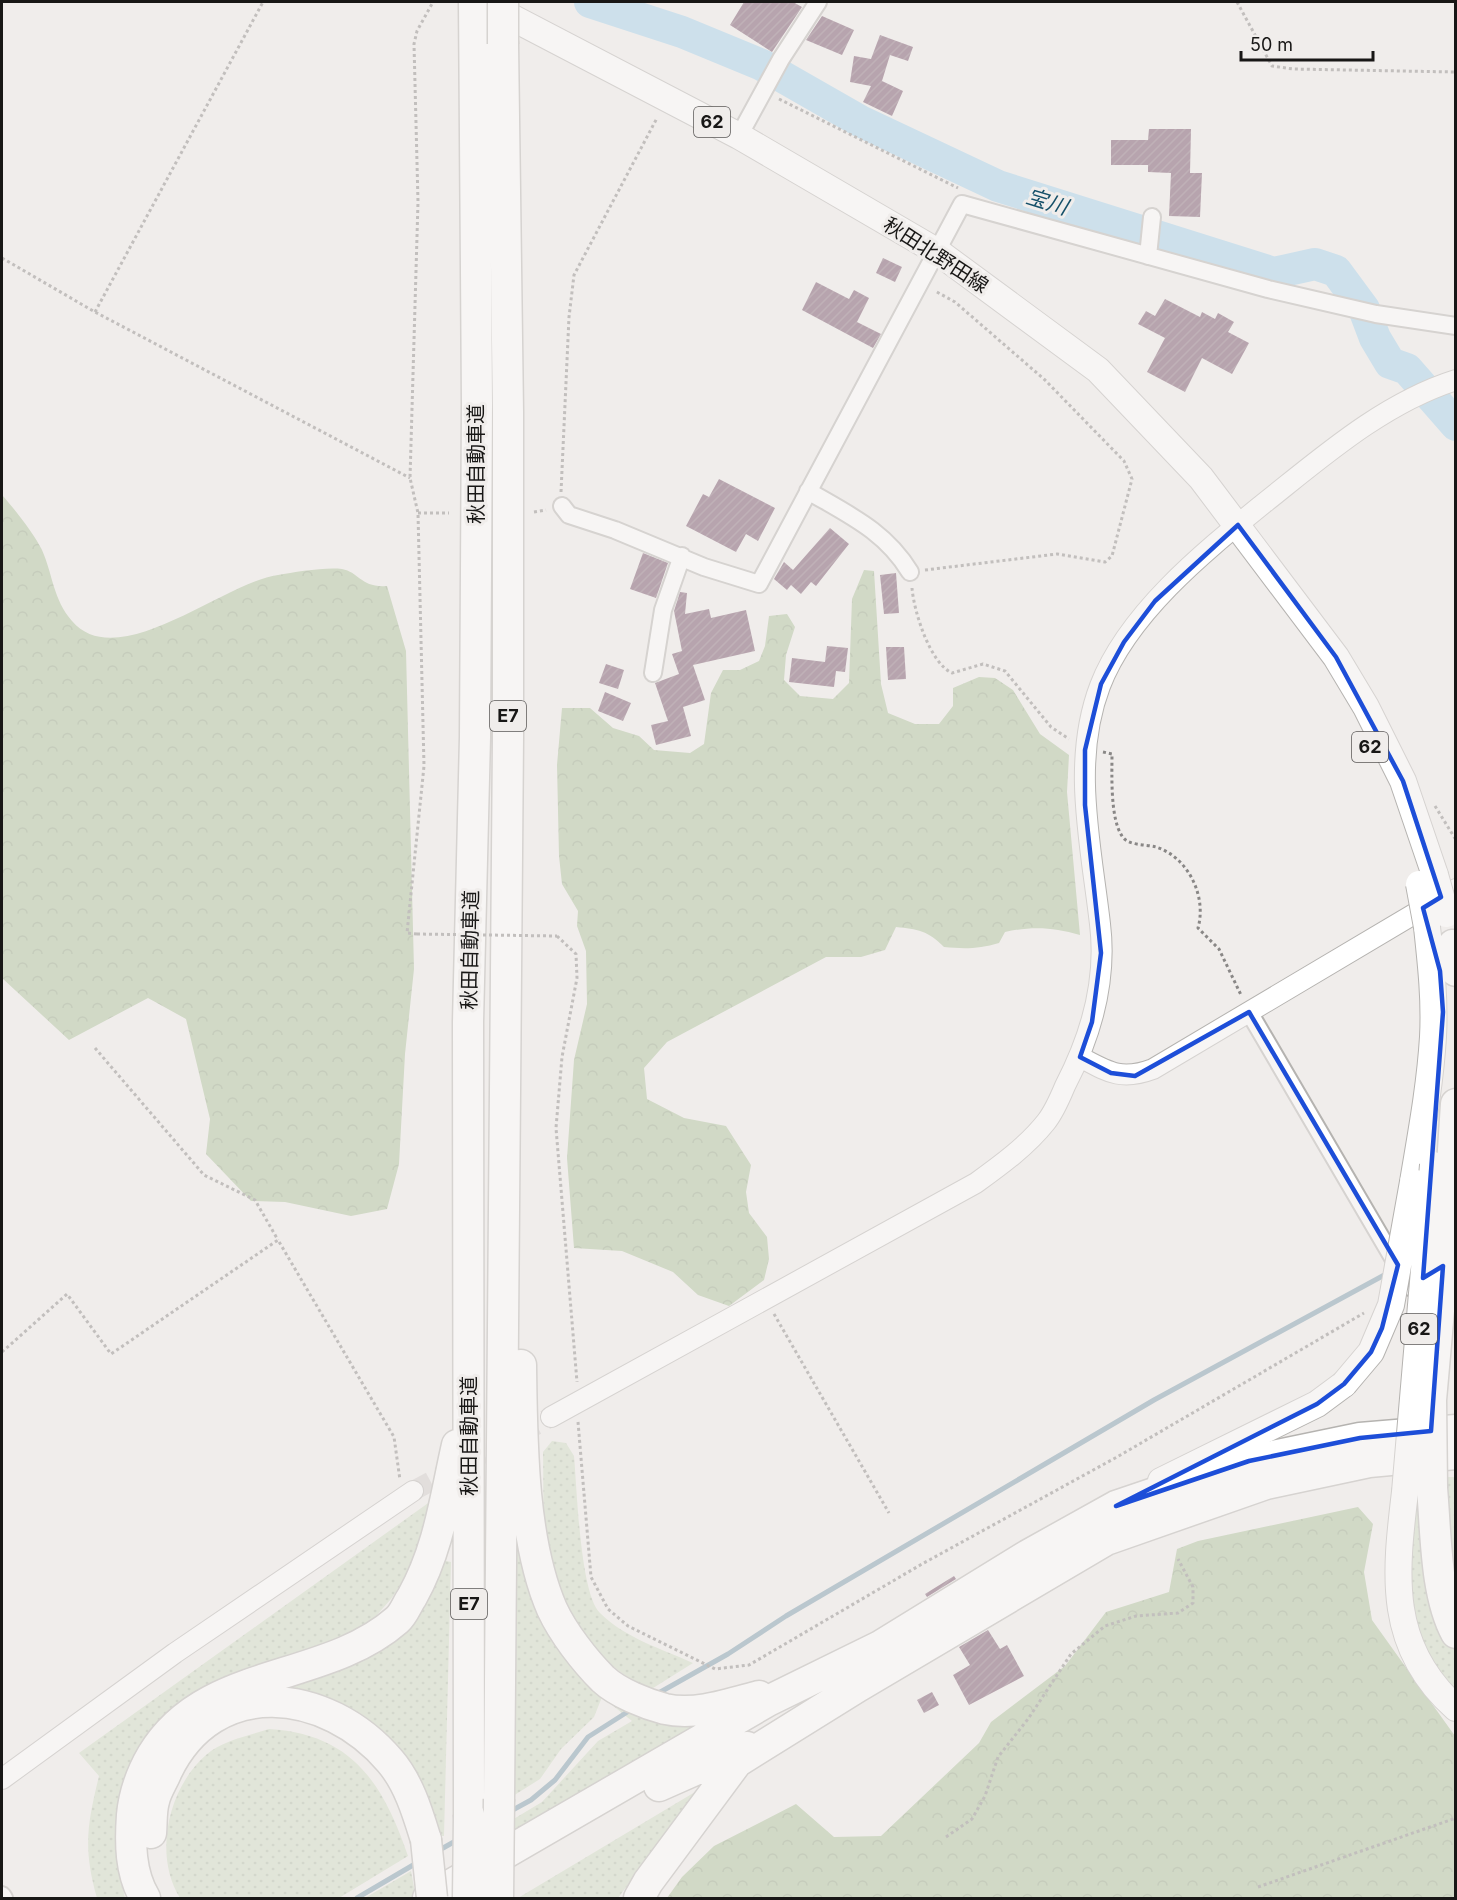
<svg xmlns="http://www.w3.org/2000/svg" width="1457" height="1900" viewBox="0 0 1457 1900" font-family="Inter,'Noto Sans JP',sans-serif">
<defs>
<pattern id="grass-dots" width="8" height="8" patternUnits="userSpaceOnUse" patternTransform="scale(1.5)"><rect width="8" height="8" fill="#cedcc3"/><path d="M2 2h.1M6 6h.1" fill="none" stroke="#b0bca7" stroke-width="1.8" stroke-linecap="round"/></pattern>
<pattern id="forest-crowns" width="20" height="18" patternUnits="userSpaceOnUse" patternTransform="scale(1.5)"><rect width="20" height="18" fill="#aac199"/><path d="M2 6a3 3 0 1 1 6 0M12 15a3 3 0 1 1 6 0" fill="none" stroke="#92a583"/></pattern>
<pattern id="building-hatch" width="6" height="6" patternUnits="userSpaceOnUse" patternTransform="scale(1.5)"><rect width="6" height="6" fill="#724d64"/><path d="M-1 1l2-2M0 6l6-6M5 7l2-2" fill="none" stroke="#846879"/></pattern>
</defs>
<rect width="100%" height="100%" fill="#f0edeb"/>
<path fill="url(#grass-dots)" d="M552 1441 566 1443 574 1456C577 1487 580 1594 600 1613 625 1638 662 1649 693 1663L650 1690C608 1668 568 1632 553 1585 541 1543 544 1495 543 1452Z
M510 1471 584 1673 719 1723 511 1841 512 1820 542 1802 598 1741 632 1721 602 1697 594 1717 561 1749 540 1779 513 1796Z
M1439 1477H1455V1594Z
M1421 1494 1431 1598 1455 1651V1697L1421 1649 1409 1582 1410 1496Z
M431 1501 415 1564 391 1599 368 1625 289 1663 119 1821 116 1857 125 1898H97C83 1849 87 1825 99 1776L79 1753Z
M442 1560 451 1562 444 1836H437L392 1751 256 1700 345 1663Z
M269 1729C352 1734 383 1783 408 1856L339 1898H180C153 1855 168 1788 206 1755 223 1740 248 1736 269 1729Z
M700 1789 618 1898H518Z
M411 1871 416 1898H365Z"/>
<path fill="url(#forest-crowns)" d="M2 495C13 507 35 535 42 550 53 575 53 599 72 621 118 675 224 582 278 575 295 572 325 567 342 569 359 572 361 588 387 586L406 651 414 969 405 1054 399 1164 387 1209 351 1216 285 1202 251 1201 206 1154 210 1119 186 1019 148 998 69 1040 2 978Z
M864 570 874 571 881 684 888 713 915 724H939L953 706V688L979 677 995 678 1013 690 1040 734 1069 755 1067 792 1080 935C1053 927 1032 926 1005 932L999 943C979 949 964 949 944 947 929 931 917 929 896 927L885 950 861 957H826L667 1042 644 1068 647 1099 684 1118 726 1126 751 1165 746 1192 749 1213 767 1237 769 1259 764 1280 729 1306 698 1295 673 1272 622 1251 574 1248 567 1158 574 1060 587 1004 586 951 577 926 578 911 562 884 559 856 557 765 562 708H590L613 728 639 736 654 750 690 753 704 744 711 693 723 670H740L759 661 765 646 769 616 787 614 795 627 786 655 784 680 800 696 833 699 849 683 852 599Z
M1358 1507 1373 1524 1364 1572 1372 1620 1455 1736V1898H667L682 1877 714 1846 796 1804 834 1837 881 1836 979 1743 991 1722 1065 1666 1106 1612 1169 1592 1177 1549 1198 1541Z"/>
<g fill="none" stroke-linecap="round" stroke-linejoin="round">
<path stroke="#7999aa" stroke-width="5" d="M655 1695 728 1654 786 1616 1154 1400 1388 1273
M509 1812 531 1800 555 1780 588 1737 632 1709
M436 1852 459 1839
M357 1898 420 1861"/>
<path stroke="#a2d1ea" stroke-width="32" d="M590 2 682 32 762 65 860 121 998 186 1274 273 1315 264 1336 271 1364 309 1375 338 1390 363 1407 369 1456 425"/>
</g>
<path fill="url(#building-hatch)" d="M744 2H793L802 7 772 52 730 25Z
M822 16 854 30 842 55 806 40Z
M880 35 913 47 908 61 890 55 882 81 903 91 892 116 863 102 871 86 850 82 854 56 871 59Z
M1149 129H1191L1190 173H1202L1200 217 1169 216 1171 173 1148 172V165H1111V140H1148Z
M883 258 902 267 895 282 876 273Z
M816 282 849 299 854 290 869 298 857 322 881 334 873 348 802 310Z
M1165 299 1200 317 1202 312 1215 319 1218 313 1234 322 1228 332 1249 343 1232 374 1202 358 1185 392 1147 372 1165 338 1138 324 1146 311 1155 316Z
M719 479 775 508 758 541 746 534 736 552 686 526 703 494 709 497Z
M830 528 849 544 816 586 811 582 801 594 791 585 787 590 774 579 784 562 793 570Z
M643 553 668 563 656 598 630 589Z
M896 573 899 613 884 614 880 575Z
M680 592 687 593 685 614 709 609 711 618 746 610 755 651 693 665 705 700 683 707 691 736 656 745 651 725 668 721 655 683 679 674 672 654 682 651 674 611Z
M827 646 848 648 845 672 836 671 834 687 789 682 792 658 825 662Z
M886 647H904L906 679 888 680Z
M606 664 624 670 618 689 599 683Z
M605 692 631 703 623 721 598 711Z
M954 1576 956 1579 927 1597 925 1594Z
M988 1630 1000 1649 1007 1645 1024 1676 969 1705 953 1675 970 1665 959 1647Z
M932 1692 939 1705 924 1713 917 1700Z"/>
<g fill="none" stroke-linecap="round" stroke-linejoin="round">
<path stroke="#d0cdcb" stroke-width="20" stroke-dasharray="20 10" stroke-linecap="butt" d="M413 1491 551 1417"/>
<g stroke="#b5b3b0" stroke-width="20">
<path id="minor" d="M739 136 781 59 818 2
M1148 256 1152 217
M808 491C849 515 885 531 910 572
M562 506 569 515 615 530 704 567 759 584 962 204 1268 289 1376 314 1456 326
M653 673 663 610 682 556
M1249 1012 1410 1287 1427 1276
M2 1895 4 1898"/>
</g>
<g stroke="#b5b3b0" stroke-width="22">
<path id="tertiary" d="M1080 1057C1108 1072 1121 1081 1153 1069L1456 889
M551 1417 976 1183C1001 1165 1027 1146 1046 1122 1054 1112 1060 1098 1065 1086 1091 1036 1107 981 1100 924 1091 845 1071 762 1100 686 1128 613 1204 552 1263 504 1321 458 1383 403 1456 380
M2 1779 175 1653 413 1491"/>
</g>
<g stroke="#b5b3b0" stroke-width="28">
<path id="primary" d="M488 5 739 136 938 252 1098 370 1201 478 1336 657 1366 707 1403 781 1435 875
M1413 1182C1421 1134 1430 1086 1433 1037 1435 1000 1431 964 1427 927
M1161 1481 1317 1404 1344 1384
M1405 1492C1395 1575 1387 1647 1456 1708"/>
</g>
<g stroke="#b5b3b0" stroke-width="33">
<path id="motorway" d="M1453 945 1456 971
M1452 1165 1456 1104
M521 1365C522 1440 522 1540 552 1609 563 1633 585 1661 603 1679 618 1693 646 1704 665 1709 695 1716 729 1704 759 1696
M1432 1488C1436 1532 1435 1594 1456 1633
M659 1786 747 1747
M499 1799 508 737V413L503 44
M469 1815 468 1022 475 737 477 404 474 2
M151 1833C152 1823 151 1811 154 1801 156 1791 163 1781 167 1771 214 1674 327 1687 390 1761 409 1783 418 1814 426 1840
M145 1898C130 1873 130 1843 132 1815 134 1793 141 1774 152 1755 205 1666 324 1684 397 1620 404 1614 407 1604 412 1597 439 1549 445 1498 457 1445
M428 1898 768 1701 880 1646 1028 1555 1116 1506 1249 1461 1360 1438 1456 1430
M639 1898 648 1882 737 1762 859 1686 1106 1540 1266 1484 1369 1462 1456 1454"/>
</g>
<path stroke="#898786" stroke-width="3" stroke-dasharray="3 3" stroke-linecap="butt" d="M1237 2 1272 66 1293 69 1456 72
M779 99 958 188
M2 258 95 312 410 478
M95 312 263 2
M561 492 569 317 574 275 657 118
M534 512 546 510
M418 513H449
M925 570 1057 554 1105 562 1112 556 1132 479 1124 461 1045 380 955 302 935 291
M912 588C914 612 930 663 952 673L983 664 1005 671 1051 727 1069 739
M1103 752 1112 754C1112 775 1110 818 1122 836 1128 846 1145 844 1156 847 1188 857 1207 896 1198 928L1219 949 1241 995
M1435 806 1456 840
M417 934 407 933 424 766 418 513 410 478 418 202 414 44 417 31 433 2
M557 936 576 954 577 978 562 1057 556 1128 577 1382
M95 1048 204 1175 255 1200 278 1240
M774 1314 889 1513
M2 1352 67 1294 111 1354 278 1240 394 1437 400 1480
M578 1422 591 1577 608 1609 628 1626 715 1669 749 1665 922 1564 1117 1457 1364 1313
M946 1837 972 1819 985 1796 998 1757 1028 1719 1071 1654 1105 1626 1136 1616 1178 1613 1193 1603V1587L1178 1559
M1258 1887 1456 1818"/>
<use href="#minor" stroke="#fff" stroke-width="16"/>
<use href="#tertiary" stroke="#fff" stroke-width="20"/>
<use href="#primary" stroke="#fff" stroke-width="26"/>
<use href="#motorway" stroke="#fff" stroke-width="30"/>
<g stroke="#b5b3b0" stroke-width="28" stroke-linecap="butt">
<path id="primary-bridge" d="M1435 875 1446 914
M1419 884 1427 927
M1344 1384 1371 1352 1391 1305 1413 1182
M1405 1492 1433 1165"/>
</g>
<g stroke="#b5b3b0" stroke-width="33" stroke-linecap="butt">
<path id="motorway-bridge" d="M503 44V2
M1432 1488 1431 1400 1452 1165
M426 1840 432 1898
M468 1898 469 1815
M498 1898 499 1799"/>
</g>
<path stroke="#898786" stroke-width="3" stroke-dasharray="3 3" stroke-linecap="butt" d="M417 934 557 936"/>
<use href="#primary-bridge" stroke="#fff" stroke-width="26"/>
<use href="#motorway-bridge" stroke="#fff" stroke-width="30"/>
</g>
<path d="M0 0H1457V1900H0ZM1238 525 1336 657 1403 781 1441 897 1423 908 1440 971 1443 1012 1423 1278 1443 1266 1431 1431 1360 1438 1249 1461 1116 1506 1317 1404 1344 1384 1371 1352 1382 1328 1398 1265 1249 1012 1135 1076 1111 1073 1080 1057 1092 1022 1101 953 1085 805V750L1101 684 1124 642 1155 601Z" fill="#f0edeb" fill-opacity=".55" fill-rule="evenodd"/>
<path fill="none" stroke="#1d4ed8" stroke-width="4.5" stroke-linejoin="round" d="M1238 525 1336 657 1403 781 1441 897 1423 908 1440 971 1443 1012 1423 1278 1443 1266 1431 1431 1360 1438 1249 1461 1116 1506 1317 1404 1344 1384 1371 1352 1382 1328 1398 1265 1249 1012 1135 1076 1111 1073 1080 1057 1092 1022 1101 953 1085 805V750L1101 684 1124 642 1155 601Z"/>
<g text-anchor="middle" stroke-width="6" stroke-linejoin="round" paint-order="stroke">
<g fill="#f0edeb" stroke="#595756" stroke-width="1.5">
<rect x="694" y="107" width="36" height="30" rx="4.5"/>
<rect x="490" y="701" width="36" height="30" rx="4.5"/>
<rect x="1352" y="732" width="36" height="30" rx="4.5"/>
<rect x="1401" y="1314" width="36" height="30" rx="4.5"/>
<rect x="451" y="1589" width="36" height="30" rx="4.5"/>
</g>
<g font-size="18" font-weight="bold" fill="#181716">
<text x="712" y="128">62</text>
<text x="508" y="722">E7</text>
<text x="1370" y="753">62</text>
<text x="1419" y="1335">62</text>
<text x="469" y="1610">E7</text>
</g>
<g font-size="20" fill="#181716" stroke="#f0edeb">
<text transform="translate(936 255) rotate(33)" y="7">秋田北野田線</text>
<text transform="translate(476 464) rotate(-90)" y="7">秋田自動車道</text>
<text transform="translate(470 950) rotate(-89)" y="7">秋田自動車道</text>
<text transform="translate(469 1436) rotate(-90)" y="7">秋田自動車道</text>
</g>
<g font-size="21" font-style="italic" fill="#155069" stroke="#f0edeb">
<text transform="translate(1047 202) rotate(17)" y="7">宝川</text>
</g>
</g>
<rect width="1457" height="1900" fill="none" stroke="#181716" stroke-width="6"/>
<path d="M1241 51v9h132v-9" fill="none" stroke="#181716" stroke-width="3"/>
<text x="1250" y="51" font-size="18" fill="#181716" stroke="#f0edeb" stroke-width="4.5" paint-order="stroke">50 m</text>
</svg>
